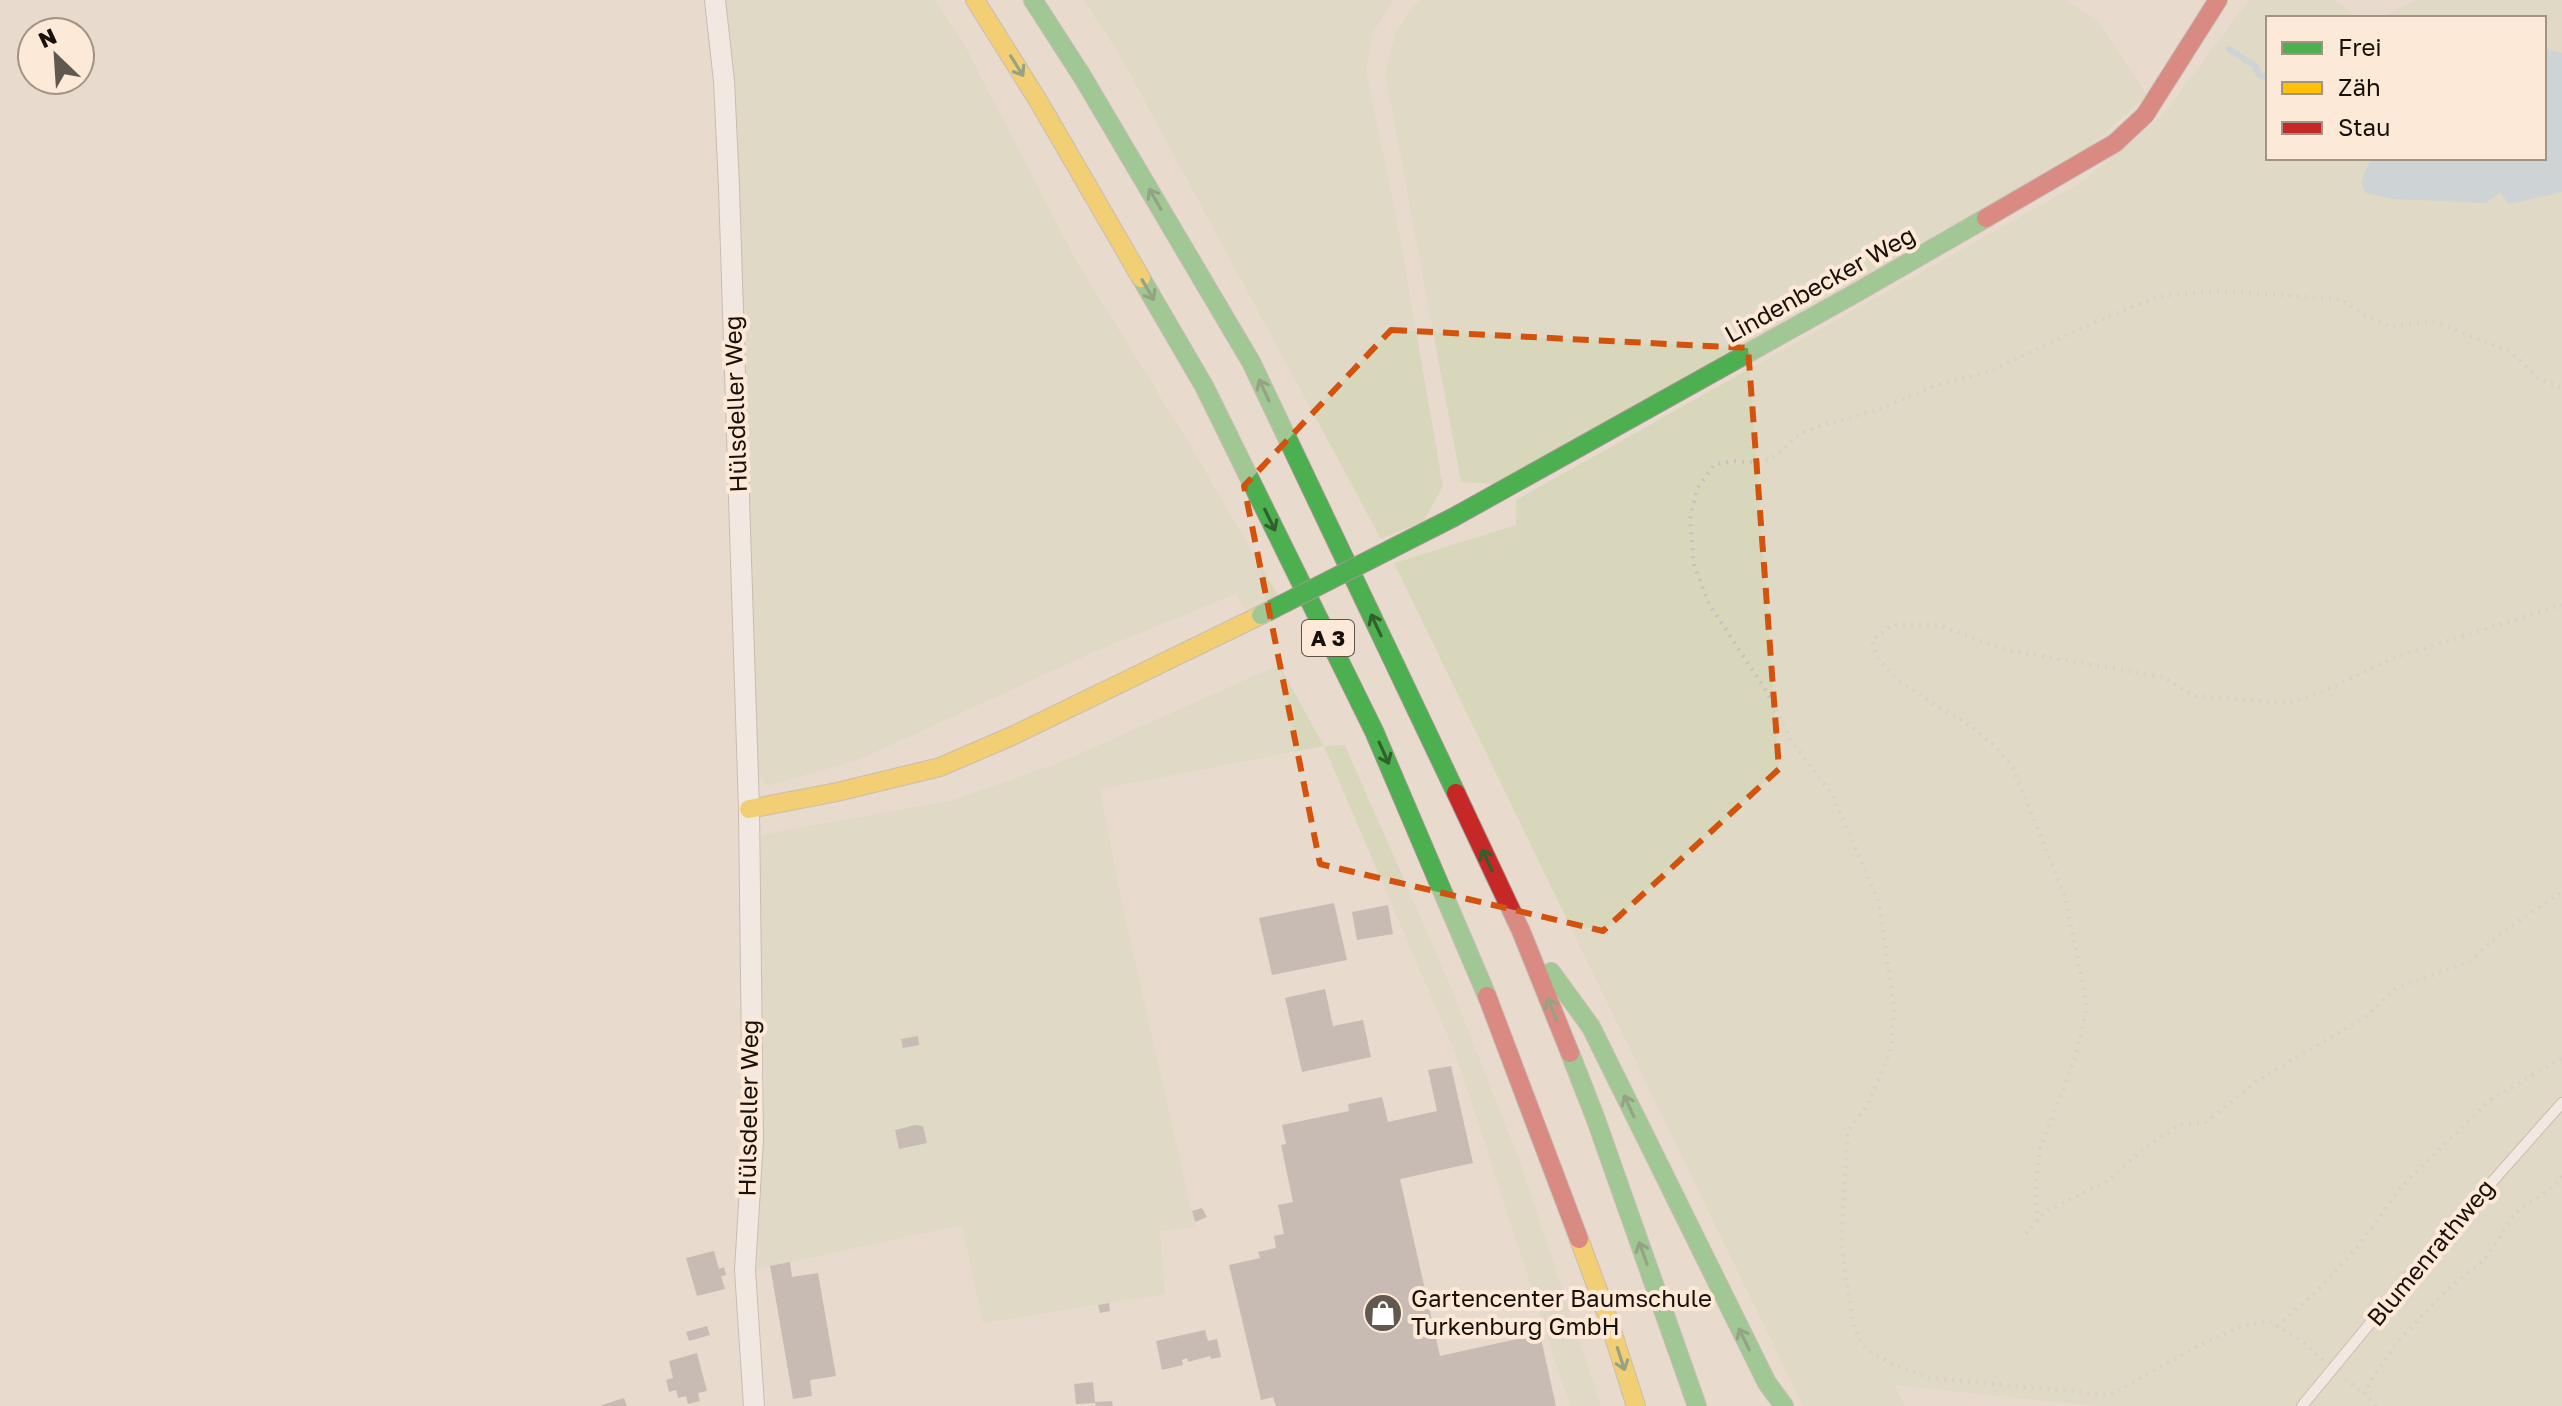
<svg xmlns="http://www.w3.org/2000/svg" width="2562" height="1406" viewBox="0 0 2562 1406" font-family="'Golos Text',sans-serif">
<rect width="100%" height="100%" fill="#e8dbce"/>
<path fill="#d8d7bc" d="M723 0H935L964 44 1075 259 1184 435 1282 602 1247 611 1235 594 1094 652 858 760 767 786 756 771 748 422 733 78Z
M1083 0H1394L1372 34 1366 71 1397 221 1443 486 1424 521 1381 539 1121 57Z
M1419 0H2066L2098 21 2147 96 2069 164 1493 484 1461 482 1385 72 1396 31Z
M2249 0H2334L2359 18H2268V158H2544V18H2379L2416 0H2562V1406H2095L1894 1385 1905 1406H1803L1394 563 1516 525V500L2080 183 2161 117Z
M1279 665 1324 746 1345 745 1451 987 1519 1159 1601 1406H1570L1456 1055 1324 746 1100 789 1121 899 1195 1227 1160 1231 1165 1294 983 1323 962 1225 757 1269 765 1078 761 1015V835L954 800 1061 762Z"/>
<path fill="#afc9de" d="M2544 49 2562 53V192L2509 204 2500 192 2486 203 2393 199 2365 193 2361 182 2371 158H2544Z"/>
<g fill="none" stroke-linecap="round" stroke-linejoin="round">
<path stroke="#afc9de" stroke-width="6" d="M2229 49 2255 66 2259 75 2268 78"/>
</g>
<path fill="#a09494" d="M1334 903 1347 960 1272 975 1259 918Z
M1388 905 1393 934 1357 940 1352 912Z
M1325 989 1333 1026 1363 1020 1371 1057 1302 1072 1285 998Z
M918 1036 919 1045 903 1048 901 1039Z
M1451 1066 1473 1163 1400 1179 1440 1356 1540 1334 1556 1406H1276L1273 1397 1261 1400 1229 1265 1260 1258 1258 1252 1276 1248 1274 1236 1284 1234 1278 1205 1293 1202 1281 1145 1286 1144 1282 1125 1349 1111 1348 1104 1382 1097 1388 1122 1437 1111 1428 1070Z
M915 1125 923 1126 927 1143 899 1149 895 1130Z
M1202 1208 1207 1217 1195 1222 1192 1211Z
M714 1251 719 1269 724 1267 726 1275 721 1276 725 1289 697 1296 686 1258Z
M790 1262 792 1277 818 1273 836 1376 810 1380 812 1396 793 1399 770 1266Z
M1109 1303 1110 1311 1100 1313 1098 1305Z
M707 1326 710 1335 689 1341 686 1332Z
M1205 1330 1208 1341 1217 1339 1221 1357 1211 1359 1210 1356 1188 1362 1187 1358 1182 1360 1183 1365 1162 1370 1156 1341Z
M697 1353 707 1391 698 1393 700 1401 688 1404 686 1396 678 1398 676 1390 669 1392 666 1380 673 1378 669 1361Z
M1093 1382 1095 1402 1112 1401 1113 1406H1096L1095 1403 1076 1404 1074 1384Z
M624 1398 627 1406H602V1405Z"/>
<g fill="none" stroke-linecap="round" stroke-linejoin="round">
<g stroke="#a3988f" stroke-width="12">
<path id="lane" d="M2302 1406 2414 1270 2562 1103"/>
</g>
<g stroke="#a3988f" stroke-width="22">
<path id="street" d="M715 0 724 81 729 187 749 809 753 1140 745 1270 754 1406"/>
</g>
<g stroke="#a3988f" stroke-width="20">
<path id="fast" d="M1033 0 1082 76 1251 362 1456 793
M1141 278 1204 386 1374 731 1487 996
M1391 549 1454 517 1854 294 1986 218
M1551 972 1591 1027 1767 1383 1784 1406
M1570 1053 1595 1117 1697 1406"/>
</g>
<g stroke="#a3988f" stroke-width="20">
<path id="slow" d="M975 0 1039 102 1141 278
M749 809 837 792 940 767 1012 736 1261 615
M1579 1239 1606 1312 1636 1406"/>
</g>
<g stroke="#a3988f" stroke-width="20">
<path id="jam" d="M1986 218 2115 143 2145 115 2218 0
M1456 793 1521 931 1570 1053
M1487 996 1579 1239"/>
</g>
<path stroke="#c5c1bc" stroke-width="4" stroke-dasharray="2 6" stroke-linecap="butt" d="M2037 1221 2036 1184 2040 1149 2076 1055 2087 1007 2065 896 2013 768 1995 746 1964 721 1941 709 1897 679 1877 657 1872 640 1893 625H1938L2007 650 2163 677 2194 696 2286 703 2317 694 2396 657 2562 605
M2026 1234 2045 1212 2109 1180 2147 1146 2180 1125 2206 1122 2257 1081 2365 1017 2395 989 2470 961 2500 934 2562 892
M2277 1326 2317 1291 2359 1245 2402 1186 2490 1100 2562 1058
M2323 1360 2303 1342 2269 1321 2242 1326 2196 1347 2110 1395 1930 1378 1894 1365 1866 1349 1854 1329 1841 1243 1848 1131 1868 1104 1891 1049 1894 1007 1879 902 1832 794 1792 742 1767 692 1709 604 1694 565 1690 519 1697 489 1714 465 1732 461 1762 463 1778 454 1799 434 1825 424 1874 411 1937 385 1988 372 2088 325 2157 297 2216 291 2341 299 2362 314 2391 327 2432 321 2510 351 2538 378 2562 388
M2345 1379 2365 1394
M2376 1406 2365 1394 2369 1384 2396 1343 2446 1291 2485 1259 2516 1212 2556 1185 2562 1175"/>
<use href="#lane" stroke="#fcfaf8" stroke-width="10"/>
<use href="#street" stroke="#fcfaf8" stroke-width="20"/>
<use href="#fast" stroke="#4caf50" stroke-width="18"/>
<use href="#slow" stroke="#ffc107" stroke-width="18"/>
<use href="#jam" stroke="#c62828" stroke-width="18"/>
<g stroke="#a3988f" stroke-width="20" stroke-linecap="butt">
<path id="fast-bridge" d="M1261 615 1391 549"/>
</g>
<use href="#fast-bridge" stroke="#4caf50" stroke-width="18"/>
</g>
<defs><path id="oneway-shaft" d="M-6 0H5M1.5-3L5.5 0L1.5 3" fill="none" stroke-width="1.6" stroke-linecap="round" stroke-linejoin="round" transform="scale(2)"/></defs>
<g stroke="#32602c">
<use href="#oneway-shaft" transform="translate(1017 66) rotate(58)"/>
<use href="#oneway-shaft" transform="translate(1155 199) rotate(-120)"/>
<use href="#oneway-shaft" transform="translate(1148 290) rotate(60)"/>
<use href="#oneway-shaft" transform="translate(1264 390) rotate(-115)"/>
<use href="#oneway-shaft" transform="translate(1270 520) rotate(64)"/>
<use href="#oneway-shaft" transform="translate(1376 625) rotate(-115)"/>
<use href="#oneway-shaft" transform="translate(1384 753) rotate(66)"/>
<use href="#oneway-shaft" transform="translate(1487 860) rotate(-115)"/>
<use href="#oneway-shaft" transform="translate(1552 1009) rotate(-112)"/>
<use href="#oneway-shaft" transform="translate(1629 1106) rotate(-115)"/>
<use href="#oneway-shaft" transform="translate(1643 1253) rotate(-110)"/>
<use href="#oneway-shaft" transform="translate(1744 1339) rotate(-116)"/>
<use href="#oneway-shaft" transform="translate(1621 1359) rotate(72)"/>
</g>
<path d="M0 0H2562V1406H0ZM1391 330 1748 348 1779 769 1603 931 1320 864 1244 486Z" fill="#e8dbce" fill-opacity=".55" fill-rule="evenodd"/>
<path fill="none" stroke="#d3520c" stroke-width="6" stroke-dasharray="16 10" stroke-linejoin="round" d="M1391 330 1748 348 1779 769 1603 931 1320 864 1244 486Z"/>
<defs>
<g id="shop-disc" transform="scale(2)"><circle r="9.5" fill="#61584e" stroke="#fde9d7"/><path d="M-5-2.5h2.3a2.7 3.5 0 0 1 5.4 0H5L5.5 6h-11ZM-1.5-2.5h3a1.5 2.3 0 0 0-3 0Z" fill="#fff"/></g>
</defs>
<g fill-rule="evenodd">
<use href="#shop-disc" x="1383" y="1313"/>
</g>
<g text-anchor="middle" stroke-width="8" stroke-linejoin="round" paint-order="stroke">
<rect fill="#fde9d7" stroke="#5d5247" stroke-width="2" x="1302" y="620" width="52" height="36" rx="6"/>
<g font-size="22" font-weight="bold" fill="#191109">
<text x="1328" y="646">A 3</text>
</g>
<g font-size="24" fill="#191109" stroke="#fde9d7">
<text transform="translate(1820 285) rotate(-29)" y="8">Lindenbecker Weg</text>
<text transform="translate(736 404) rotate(-92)" y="8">Hülsdeller Weg</text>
<text transform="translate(749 1108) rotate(-89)" y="8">Hülsdeller Weg</text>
<text transform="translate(2431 1253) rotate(-50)" y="8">Blumenrathweg</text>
</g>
<g font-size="24" fill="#191109" stroke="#fde9d7" text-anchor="start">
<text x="1411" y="1307">Gartencenter Baumschule<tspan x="1411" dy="28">Turkenburg GmbH</tspan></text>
</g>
</g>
<rect x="2266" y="16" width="280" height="144" fill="#fde9d7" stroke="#a29385" stroke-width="2"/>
<rect x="2282" y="42" width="40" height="12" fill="#4caf50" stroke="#a29385" stroke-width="2"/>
<text x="2338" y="56" font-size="24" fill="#191109">Frei</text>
<rect x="2282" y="82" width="40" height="12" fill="#ffc107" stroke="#a29385" stroke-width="2"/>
<text x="2338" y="96" font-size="24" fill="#191109">Zäh</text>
<rect x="2282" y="122" width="40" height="12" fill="#c62828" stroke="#a29385" stroke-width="2"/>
<text x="2338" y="136" font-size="24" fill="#191109">Stau</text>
<g transform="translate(56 56) rotate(335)"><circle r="38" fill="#fde9d7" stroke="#a29385" stroke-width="2"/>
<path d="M0-6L14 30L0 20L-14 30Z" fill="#61584e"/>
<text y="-12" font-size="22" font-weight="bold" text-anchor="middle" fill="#191109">N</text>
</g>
</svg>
